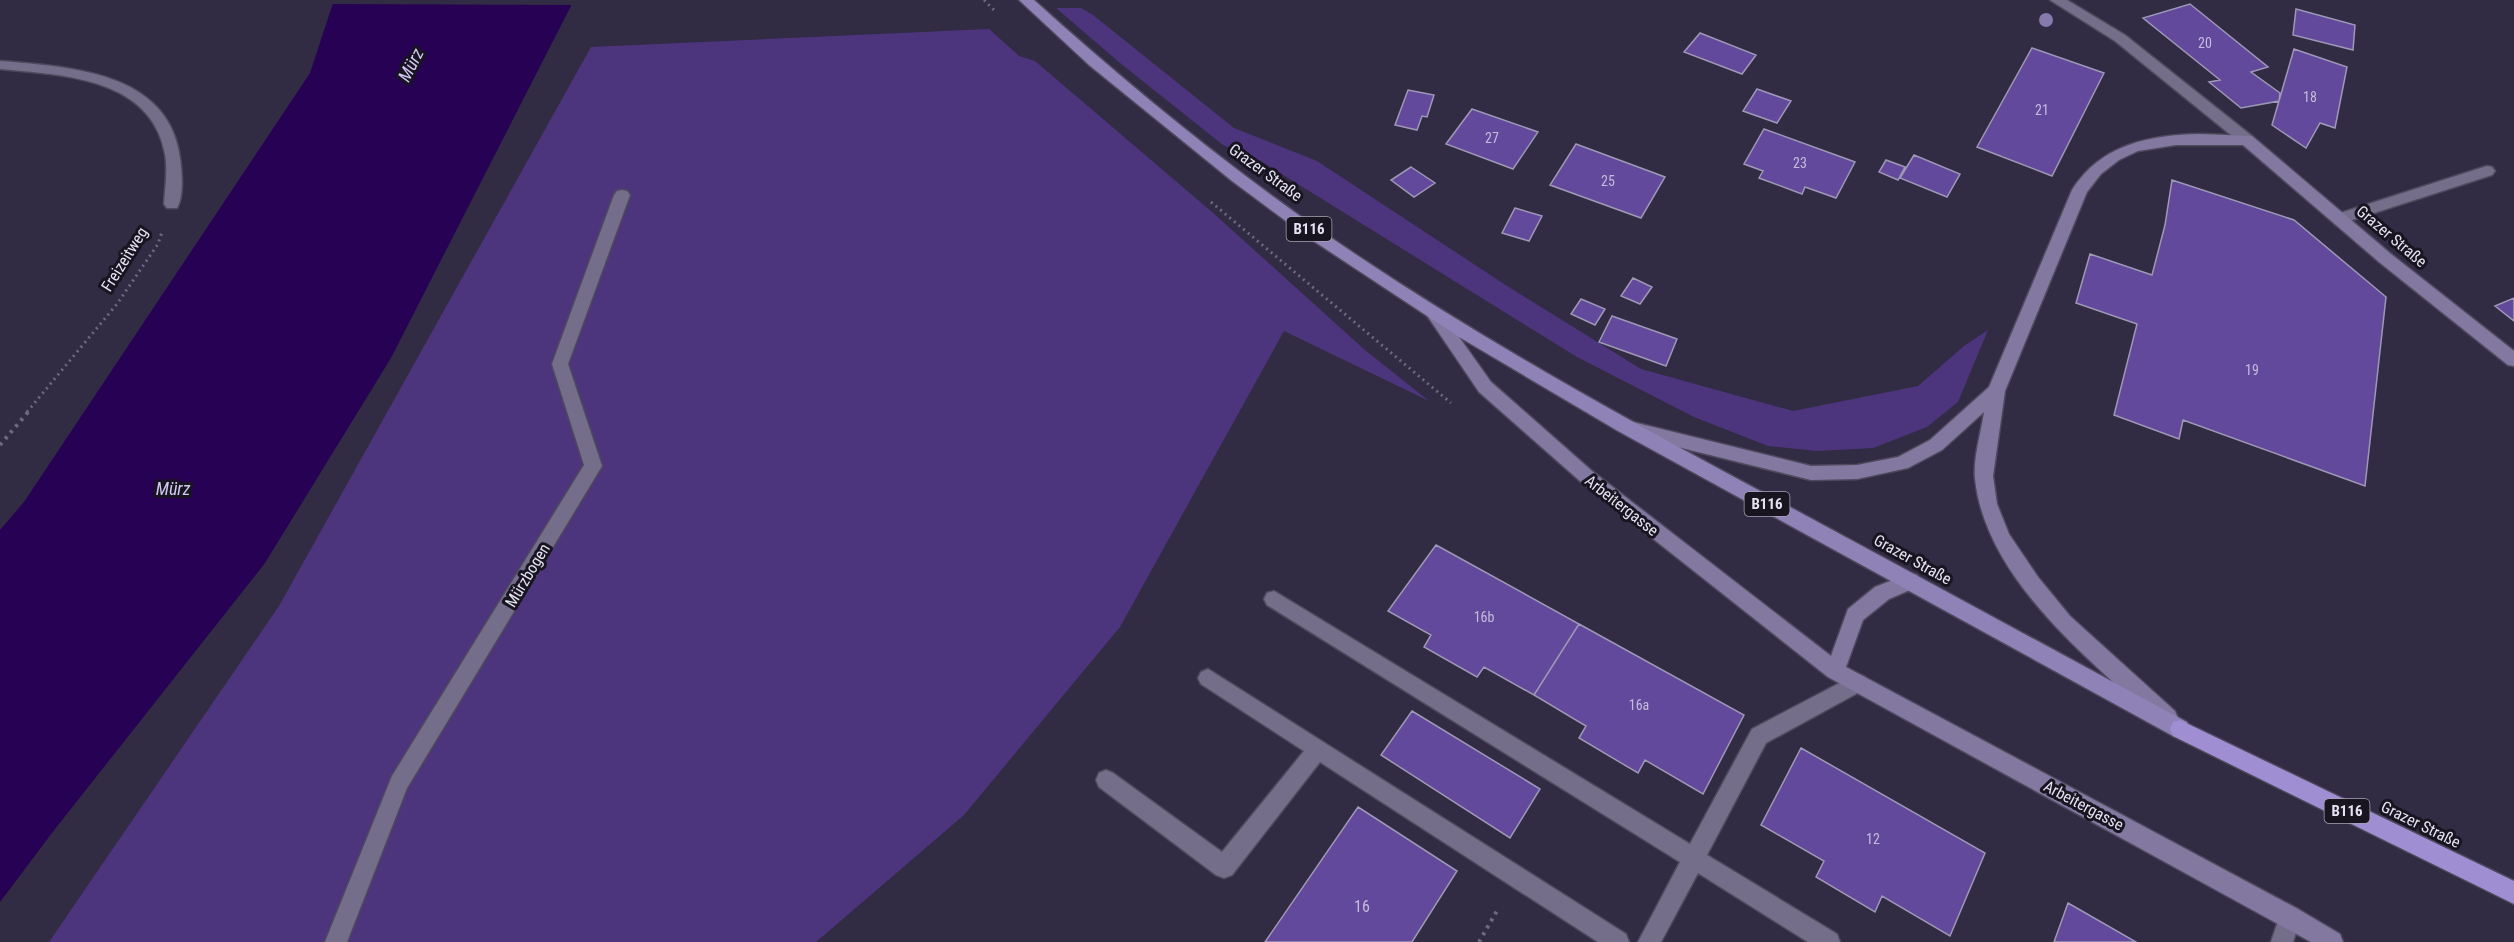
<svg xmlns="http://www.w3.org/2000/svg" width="2514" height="942" viewBox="0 0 2514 942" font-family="'Roboto Condensed',sans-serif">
<rect width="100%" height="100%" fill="#312b43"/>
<path fill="#4c357d" d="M1056 8H1081L1093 15 1234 128 1317 161 1504 284 1641 369 1793 411 1918 386 1964 346 1988 330 1958 402 1927 427 1873 448 1817 451 1768 446 1694 417 1577 357 1259 160 1223 145 1120 63Z
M989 29 1019 56 1035 61 1212 212 1365 350 1429 401 1284 331 1120 627 964 815 816 942H49L279 606 591 47Z"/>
<path fill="#270254" d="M334 0H574L391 358 265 563 55 829 0 902V530L24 502 310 73Z"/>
<path fill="#312b43" d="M331 0H577L574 5 330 4Z"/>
<path fill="#62499b" stroke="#9e98b6" stroke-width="1.5" d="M2190 4 2268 67 2251 72 2280 93 2279 101 2241 108 2209 82 2220 80 2143 18Z
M2296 9 2355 25 2353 50 2293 35Z
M1700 33 1756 55 1742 74 1684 52Z
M2032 48 2104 73 2052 176 1977 147Z
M2294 49 2347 67 2335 128 2320 123 2306 148 2272 125Z
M1757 89 1791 101 1777 123 1743 111Z
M1408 90 1434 95 1427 117 1422 116 1417 130 1395 125Z
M1472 109 1538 132 1513 169 1446 144Z
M1764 129 1855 162 1836 198 1805 187 1802 194 1759 178 1763 171 1744 164Z
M1576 144 1665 177 1641 218 1550 185Z
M1914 155 1960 174 1947 197 1900 178Z
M1886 160 1905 167 1898 180 1879 172Z
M1411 167 1435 183 1414 197 1391 180Z
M2172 180 2294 220 2386 297 2365 486 2183 420 2179 439 2114 415 2137 324 2076 303 2090 254 2152 275 2165 225Z
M1515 208 1542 216 1529 241 1502 233Z
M1633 278 1652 287 1640 304 1621 296Z
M2514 298V321L2495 306Z
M1581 299 1605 309 1595 325 1571 314Z
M1612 316 1677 339 1666 366 1599 342Z
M1436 545 1579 624 1534 695 1484 667 1477 677 1424 647 1431 635 1388 611Z
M1579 624 1744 715 1703 794 1645 760 1638 773 1579 738 1586 726 1534 695Z
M1412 711 1540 789 1510 838 1381 755Z
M1801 748 1985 853 1950 936 1882 896 1875 912 1816 877 1824 861 1761 825Z
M1358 807 1457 871 1412 942H1265Z
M2068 903 2136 942H2054Z"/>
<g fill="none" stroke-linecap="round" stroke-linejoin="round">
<g stroke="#4e495d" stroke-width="3">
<path id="lane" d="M0 61C69 67 169 71 180 158 182 172 184 196 177 208H167L164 204C165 187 168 170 165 154 151 77 62 75 0 69Z
M2487 166 2492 167 2495 171 2492 175 2340 224 2334 223 2332 219 2334 215Z
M622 190 627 191 630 195 568 364 602 466 407 788 347 942H325L392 776 584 465 552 364 614 195 617 191Z
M1274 591 1690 844 1752 729 1851 677 1858 674 1865 677 1868 683 1865 689 1766 743 1707 855 1837 934 1840 942H1808L1698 873 1661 942H1638L1680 862 1267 605 1264 599 1267 593Z
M1208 669 1626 934 1629 942H1598L1320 762 1232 875 1224 878 1216 875 1099 787 1096 780 1099 773 1106 770 1113 773 1222 852 1304 751 1201 684 1198 678 1201 672Z"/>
</g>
<g stroke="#4e495d" stroke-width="3">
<path id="street" d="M2050 0H2067L2125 35 2252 136 2254 140 2252 144H2242L2115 41Z
M2290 906 2298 909 2301 917 2293 942H2271L2282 909Z"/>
</g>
<g stroke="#4e495d" stroke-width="3">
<path id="secondary" d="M2200 134 2252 136 2391 254 2514 351V366L2508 365 2379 262 2243 145H2176L2138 151 2119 160 2101 174 2087 192 2005 391 1993 476 1997 504 2009 534 2038 577 2070 616 2175 711 2178 718 2175 725 2168 727 2161 725C2091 661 1986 580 1975 479 1973 458 1981 433 1984 412L1942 450 1908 468 1857 479 1811 480 1633 436 1627 434 1624 429 1627 424 1633 422 1811 466 1857 465 1898 457 1930 440 1989 387 2072 190C2101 144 2150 135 2200 134Z
M1434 308 1440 310 1491 382 1592 471 1831 656 1848 609 1875 587 1910 573 1917 575 1920 581 1917 587 1889 599 1863 620 1846 667 2298 909 2340 934 2343 942H2311L1828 677 1580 481 1479 392 1426 314 1428 310Z"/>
</g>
<g stroke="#4e495d" stroke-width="3">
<path id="primary" d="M1019 0H1034C1124 81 1217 158 1317 228 1464 330 1620 416 1777 500 1914 574 2050 648 2187 722L2190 729 2187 736 2180 738 2173 736 1618 431 1459 337 1306 236 1232 181 1089 65Z"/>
</g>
<g stroke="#4e495d" stroke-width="3">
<path id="highway" d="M2180 720 2514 881V904L2173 736 2170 729 2173 722Z"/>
</g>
<path stroke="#6e697e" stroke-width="3" stroke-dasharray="2 4" stroke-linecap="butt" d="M984 0 994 10
M1211 202 1451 403
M27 412 117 304 158 244 162 232"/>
<path stroke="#6e697e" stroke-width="4" stroke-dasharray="3 5" stroke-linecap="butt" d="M0 445 29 411
M1479 942 1498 909"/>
<use href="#lane" fill="#756e8b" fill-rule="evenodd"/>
<use href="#street" fill="#756e8b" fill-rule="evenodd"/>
<use href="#secondary" fill="#8278a0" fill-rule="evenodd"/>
<use href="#primary" fill="#8e82b6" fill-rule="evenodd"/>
<use href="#highway" fill="#9f8fd2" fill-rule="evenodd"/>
</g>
<circle fill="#867aaa" cx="2046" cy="20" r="7"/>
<g text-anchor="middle" stroke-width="6" stroke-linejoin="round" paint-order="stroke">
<g font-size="14" fill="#c4bcdc">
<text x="2205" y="48">20</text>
<text x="2310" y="102">18</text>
<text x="2042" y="115">21</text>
<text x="1492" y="143">27</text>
<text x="1800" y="168">23</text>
<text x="1608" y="186">25</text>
<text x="2252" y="375">19</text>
<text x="1484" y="622">16b</text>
<text x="1639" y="710">16a</text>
<text x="1873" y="844">12</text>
</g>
<g fill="#181521" stroke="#a8a4b3" stroke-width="1.5">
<rect x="1286.5" y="217" width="45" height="24" rx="4.5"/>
<rect x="1744.5" y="492" width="45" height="24" rx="4.5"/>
<rect x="2324.5" y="799" width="45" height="24" rx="4.5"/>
</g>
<g font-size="15" font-weight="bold" fill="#e5e2f2">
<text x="1309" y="234">B116</text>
<text x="1767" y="509">B116</text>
<text x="2347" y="816">B116</text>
</g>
<g font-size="16" fill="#e5e2f2" stroke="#181521">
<text transform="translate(1266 172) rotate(36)" y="6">Grazer Straße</text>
<text transform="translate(2392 236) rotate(40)" y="6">Grazer Straße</text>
<text transform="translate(124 259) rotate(-58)" y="6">Freizeitweg</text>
<text transform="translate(1622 505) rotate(38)" y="6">Arbeitergasse</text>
<text transform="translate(1913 559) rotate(29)" y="6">Grazer Straße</text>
<text transform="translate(527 575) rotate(-59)" y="6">Mürzbogen</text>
<text transform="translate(2084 805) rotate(28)" y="6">Arbeitergasse</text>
<text transform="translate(2421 824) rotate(26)" y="6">Grazer Straße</text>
</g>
<g font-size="16" fill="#c4bcdc">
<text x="1362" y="912">16</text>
</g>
<g font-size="18" font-style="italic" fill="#d2c8f5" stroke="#181521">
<text transform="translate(411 65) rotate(-63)" y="6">Mürz</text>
<text x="173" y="495">Mürz</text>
</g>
</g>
</svg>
